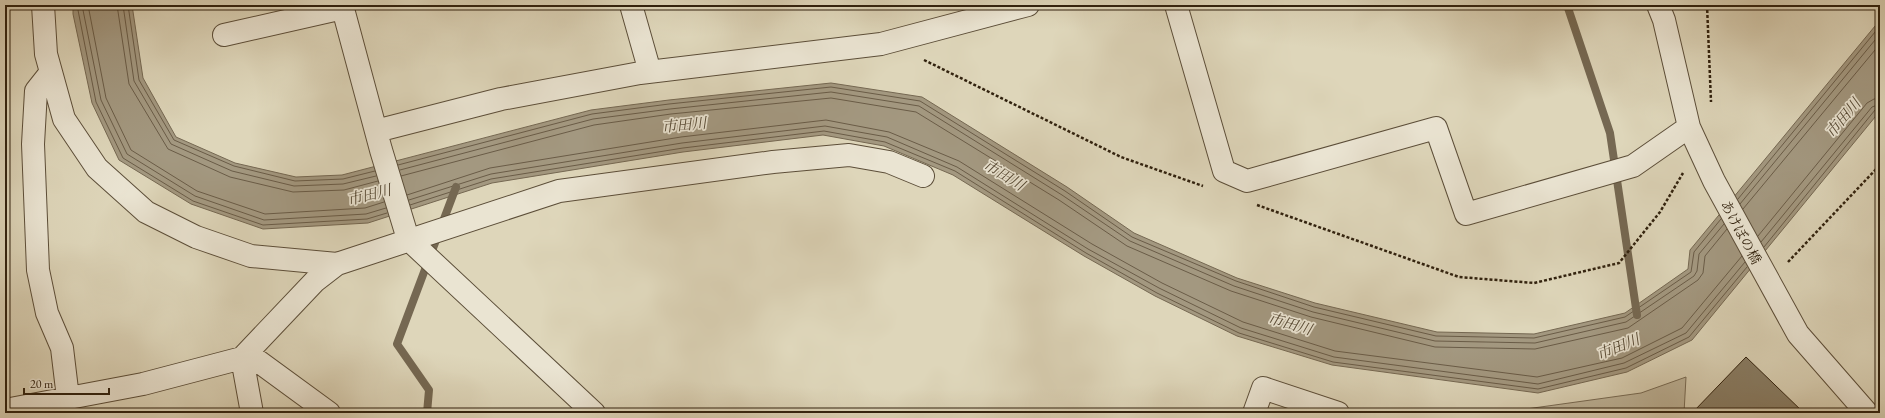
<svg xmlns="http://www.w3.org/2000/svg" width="1885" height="418" viewBox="0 0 1885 418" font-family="'EB Garamond','Noto Serif JP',serif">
<rect width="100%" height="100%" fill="#ded6ba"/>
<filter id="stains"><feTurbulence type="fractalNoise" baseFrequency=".005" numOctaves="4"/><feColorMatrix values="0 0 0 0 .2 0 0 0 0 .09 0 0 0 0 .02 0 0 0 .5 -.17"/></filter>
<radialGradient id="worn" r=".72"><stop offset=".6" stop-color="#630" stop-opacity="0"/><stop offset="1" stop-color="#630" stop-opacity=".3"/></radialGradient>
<path fill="#c0b79d" stroke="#786c56" d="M1686 377 1684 413H1446L1473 410H1519L1641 393Z"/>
<path fill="#a39880" stroke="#756852" d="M73 5H132L143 78 176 137 235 163 296 177 342 175 591 110 669 100 831 83 922 97 1067 187 1134 233 1237 278 1315 303 1437 332 1534 334 1625 313 1688 269 1690 250 1880 20V111L1692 340 1627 372 1538 393 1332 365 1237 336 1155 296 1084 256 953 175 884 146 823 135 683 152 492 183 368 223 263 229 191 204 119 160 92 103 73 14Z"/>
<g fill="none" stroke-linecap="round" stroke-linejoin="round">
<path stroke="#6a5c47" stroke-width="1" d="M77 5 96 102 123 158 193 201 263 225 367 219 387 213
M82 5 101 100 127 154 195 196 264 220 366 214 386 208
M88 5 106 98 131 150 197 191 265 214 365 208 384 202
M117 5 129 84 168 149 230 177 293 192 344 190 378 181
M123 5 134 81 171 144 232 171 294 186 343 184 376 176
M128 5 139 80 174 140 234 166 295 181 343 179 375 171
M398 165 592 114 669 104 831 87 920 101 1065 191 1132 237 1236 281 1314 307 1436 336 1534 338 1625 317 1691 272 1694 252 1721 219
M400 170 593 119 670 109 831 92 919 106 1062 195 1130 241 1234 286 1313 312 1435 341 1535 343 1626 322 1694 276 1697 271 1699 254 1724 224
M401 176 594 125 671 114 831 98 916 112 1059 200 1127 246 1231 291 1311 317 1435 347 1535 349 1628 328 1698 280 1703 273 1705 256 1727 229
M407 195 490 168 681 137 826 120 889 132 959 161 1092 244 1162 283 1243 322 1335 351 1537 377 1622 358 1682 328 1742 256
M1738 199 1880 26
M409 200 491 174 682 143 825 126 887 137 957 167 1088 249 1159 288 1241 328 1334 357 1538 384 1624 363 1686 333 1745 262
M1740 204 1880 34
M410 205 491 179 683 148 824 131 885 142 955 171 1086 253 1157 293 1239 333 1333 362 1538 389 1626 368 1689 337 1747 267
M1743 209 1880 44
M1758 236 1867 103 1874 99 1880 98
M1761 242 1872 107 1880 104
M1764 247 1875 110 1880 109"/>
<path stroke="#756852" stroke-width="8" d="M1567 5 1610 133 1637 315
M427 413 429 390 397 344 456 187"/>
</g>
<path fill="#8a7f67" stroke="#30210e" d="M1746 357 1804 413H1696L1694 411Z"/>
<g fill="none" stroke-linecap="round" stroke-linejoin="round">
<g stroke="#5c4e39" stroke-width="24">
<path id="minor" d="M43 5 46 54 64 119 97 168 146 212 196 237 251 256 337 264
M342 5 381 150 408 239 594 413
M631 5 650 72
M1176 5 1224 171 1247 181 1436 128 1466 214 1633 166 1689 127
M1658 5 1664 20 1689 127 1714 181 1798 334 1867 413
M224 35 343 8
M51 72 36 91 33 144 38 270 47 313 62 348 68 398
M376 131 501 99 640 73 881 44 1028 5
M247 353 329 413
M242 358 252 413
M5 410 143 384 242 358 315 281 337 264 559 191 773 162 849 155 889 162 923 176
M1254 413 1263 388 1338 413"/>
</g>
<path stroke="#30210e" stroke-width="2.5" stroke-dasharray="3 2" stroke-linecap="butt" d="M1707 5 1711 102
M924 60 1121 157 1203 186
M1257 205 1459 277 1534 283 1619 263 1660 212 1683 173
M1788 262 1880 165"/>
<use href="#minor" stroke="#eae4d2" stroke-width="22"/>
</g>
<g text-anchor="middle" stroke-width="3.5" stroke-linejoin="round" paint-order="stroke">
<g font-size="14" fill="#30210e" stroke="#eae4d2">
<text transform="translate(1741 232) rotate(62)" y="5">あけぼの橋</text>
</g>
<g font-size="15" font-style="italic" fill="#584b36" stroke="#eae4d2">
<text transform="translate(1843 118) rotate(-50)" y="5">市田川</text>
<text transform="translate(684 125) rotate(-6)" y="5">市田川</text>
<text transform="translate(1004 175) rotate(31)" y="5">市田川</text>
<text transform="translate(369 195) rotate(-14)" y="5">市田川</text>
<text transform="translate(1290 324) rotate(16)" y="5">市田川</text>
<text transform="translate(1618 347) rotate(-22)" y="5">市田川</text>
</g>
</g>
<rect width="1885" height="418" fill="none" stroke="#ded6ba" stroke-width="20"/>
<rect x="6" y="6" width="1873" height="406" fill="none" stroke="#30210e" stroke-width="2"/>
<rect x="10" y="10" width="1865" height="398" fill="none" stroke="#30210e"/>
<path d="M24 388v6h85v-6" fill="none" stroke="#30210e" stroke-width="2"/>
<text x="30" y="388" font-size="12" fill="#30210e" stroke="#eae4d2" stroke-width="3" paint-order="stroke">20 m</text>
<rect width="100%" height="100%" filter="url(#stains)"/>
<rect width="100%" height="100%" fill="url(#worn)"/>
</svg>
